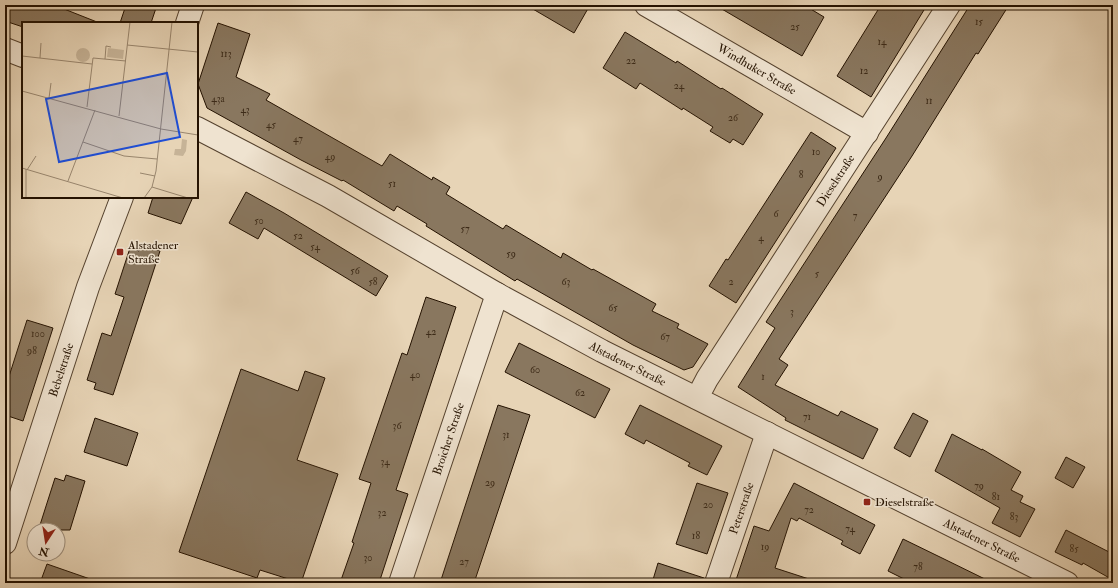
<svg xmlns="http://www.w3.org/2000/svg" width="1118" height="588" viewBox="0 0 1118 588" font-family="'IM FELL Double Pica',serif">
<rect width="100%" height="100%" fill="#e7d4b6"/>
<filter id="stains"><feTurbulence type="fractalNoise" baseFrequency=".005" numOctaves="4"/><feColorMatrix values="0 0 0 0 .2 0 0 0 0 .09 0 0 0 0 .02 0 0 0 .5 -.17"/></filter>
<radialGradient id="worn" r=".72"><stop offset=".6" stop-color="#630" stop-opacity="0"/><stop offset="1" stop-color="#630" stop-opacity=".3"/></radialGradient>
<path fill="#89775f" stroke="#241201" d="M5 5H54L97 22V23H23V27L5 21Z
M126 5H157L151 23H120Z
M526 5H590L574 33Z
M715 5H804L824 17 802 56Z
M881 5H927L871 97 837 76Z
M970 5H1009L978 54 976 53 912 156 779 359 788 365 775 385 838 416 841 411 878 429 863 459 785 420 786 418 738 387 775 328 766 322 886 138Z
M218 23 250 34 236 77 270 94 266 100 382 166 390 154 432 180 433 177 450 187 446 194 503 229 506 225 561 258 563 253 592 270 593 269 656 304 652 311 679 324 677 328 708 344 693 367 684 370 633 345 517 279 515 281 426 226 427 224 397 206 394 211 343 180 342 181 301 160 207 108 198 84Z
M625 32 676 63 677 61 721 89 722 88 763 114 743 145 733 139 730 143 710 131 713 127 683 108 682 110 640 83 636 89 603 68Z
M811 132 836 148 736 303 709 286 726 259 728 260Z
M246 192 284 213 388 276 376 296 264 228 258 239 229 223Z
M153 197H193L181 224 148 213Z
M141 244 160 251 113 395 94 389 96 383 87 380 102 333 111 336 124 297 115 294 130 248 139 251Z
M426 297 456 307 396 490 408 494 379 583H340L354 543 352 542 371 483 359 479 402 353 407 355Z
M27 320 53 328 23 421 5 415V389Z
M519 343 610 389 595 418 505 372Z
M241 369 298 391 305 371 325 378 297 460 338 474 301 583 260 570 257 578 179 552Z
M498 405 530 415 474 583H440Z
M640 405 722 446 707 475 688 466 690 463 646 440 644 444 625 434Z
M913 413 928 421 910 457 894 448Z
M95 418 138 433 127 466 84 452Z
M952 434 982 450V449L1021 472 1011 490 1023 496 1020 502 1035 509 1020 537 992 523 1000 508 935 471Z
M1066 457 1085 467 1073 488 1055 478Z
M66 475 85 481 70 530H55L40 525 55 478 64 481Z
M697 483 728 493 707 554 676 544Z
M794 483 875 525 860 554 841 544 843 541 799 518 797 521 791 518 775 568 812 580 811 583H735L754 526 769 531Z
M1066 530 1113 554V580L1083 563 1082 565 1055 552Z
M903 539 942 558 993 583H912L888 571Z
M658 563 704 578V583H652Z
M47 564 93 580V583H40Z"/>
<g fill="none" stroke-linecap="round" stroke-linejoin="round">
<g stroke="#55422e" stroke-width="24">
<g id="minor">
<path id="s1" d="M646 5 867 133"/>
<path id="s2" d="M697 398 707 379 949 5"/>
<path id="s3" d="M400 583 497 294"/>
<path id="s4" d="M716 583 767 433"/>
</g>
</g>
<g stroke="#55422e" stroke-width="24">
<g id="tertiary">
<path d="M187 23 193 5"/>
<path d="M5 49 23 56"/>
<path id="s5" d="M197 128 328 196 497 294 602 351 1067 583"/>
<path id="s6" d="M5 543 88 287 122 197"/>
</g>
</g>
<use href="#minor" stroke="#efe3d0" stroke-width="22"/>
<use href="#tertiary" stroke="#efe3d0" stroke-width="22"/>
</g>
<g fill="#8f2418" stroke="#efe3d0" stroke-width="1.5">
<rect x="116" y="248" width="8" height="8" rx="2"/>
<rect x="863" y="498" width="8" height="8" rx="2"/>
</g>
<g text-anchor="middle" stroke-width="3" stroke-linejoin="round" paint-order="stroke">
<g font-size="10" fill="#3d2b18">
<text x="979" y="25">15</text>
<text x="795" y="30">25</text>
<text x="882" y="45">14</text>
<text x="226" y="57">113</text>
<text x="631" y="64">22</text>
<text x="864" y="74">12</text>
<text x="679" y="89">24</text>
<text x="218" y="102">43a</text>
<text x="929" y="104">11</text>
<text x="245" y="113">43</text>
<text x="733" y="121">26</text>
<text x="271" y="128">45</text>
<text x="298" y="142">47</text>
<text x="816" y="155">10</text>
<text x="330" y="160">49</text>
<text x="801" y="178">8</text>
<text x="880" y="180">9</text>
<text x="392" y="187">51</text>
<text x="776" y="217">6</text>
<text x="855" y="219">7</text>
<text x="259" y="224">50</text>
<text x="465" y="232">57</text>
<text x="298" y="239">52</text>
<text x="761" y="241">4</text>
<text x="315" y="250">54</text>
<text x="511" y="257">59</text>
<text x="355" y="274">56</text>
<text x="817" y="277">5</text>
<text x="373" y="285">58</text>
<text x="566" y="285">63</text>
<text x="731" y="285">2</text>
<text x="613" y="311">65</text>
<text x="792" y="315">3</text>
<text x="431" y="335">42</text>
<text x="38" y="337">100</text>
<text x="665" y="340">67</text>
<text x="32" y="354">98</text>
<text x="535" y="373">60</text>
<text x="415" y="378">40</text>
<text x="763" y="380">1</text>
<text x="580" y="396">62</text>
<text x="807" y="420">71</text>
<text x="397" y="429">36</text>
<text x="506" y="438">31</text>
<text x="385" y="465">34</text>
<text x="490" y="486">29</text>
<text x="979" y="489">79</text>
<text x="996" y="500">81</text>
<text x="708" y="508">20</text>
<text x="809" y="513">72</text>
<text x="382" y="516">32</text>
<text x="1014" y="520">83</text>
<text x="850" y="532">74</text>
<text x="696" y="539">18</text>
<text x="765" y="550">19</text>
<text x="1074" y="552">85</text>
<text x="368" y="561">30</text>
<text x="464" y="565">27</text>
<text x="918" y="570">78</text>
</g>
<g font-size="12" fill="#241201" stroke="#efe3d0">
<text dy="4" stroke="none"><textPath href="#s1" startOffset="128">Windhuker Straße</textPath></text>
<text dy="4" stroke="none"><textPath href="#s2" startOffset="258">Dieselstraße</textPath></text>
<text dy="4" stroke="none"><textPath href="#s5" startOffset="491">Alstadener Straße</textPath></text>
<text dy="4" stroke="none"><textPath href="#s6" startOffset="182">Bebelstraße</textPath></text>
<text dy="4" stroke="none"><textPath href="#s3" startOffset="152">Broicher Straße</textPath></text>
<text dy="4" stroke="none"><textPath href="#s4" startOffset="79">Peterstraße</textPath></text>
<text dy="4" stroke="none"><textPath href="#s5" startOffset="887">Alstadener Straße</textPath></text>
</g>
<g font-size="12" fill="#241201" stroke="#efe3d0" text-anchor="start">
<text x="128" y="249">Alstadener<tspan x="128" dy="14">Straße</tspan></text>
<text x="875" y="506">Dieselstraße</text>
</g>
</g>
<g transform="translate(22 22)">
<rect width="176" height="176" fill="#e7d4b6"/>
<path d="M86 26 102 28 101 37 85 35ZM54 33a7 7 0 1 1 14 0a7 7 0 1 1-14 0ZM160 117 165 118 164 129 161 134 152 133 153 127H159Z" fill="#c6b397"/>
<path fill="none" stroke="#99866e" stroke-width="1" d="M105 23 176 30M0 34 70 42M18 36 19 21M83 37 84 24 89 25M0 69 139 107 176 113M27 76 29 61M65 85 71 36 104 39M97 94 108 0M61 120 102 134 135 137M0 146 101 176M5 148 14 134M118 151 133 154M46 159 73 88M130 165 166 176M4 176V147M122 176 130 165 134 149 150 0"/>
<path fill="#1d4ed8" fill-opacity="0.15" stroke="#1d4ed8" stroke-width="2" d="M145 51 158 115 37 140 24 77Z"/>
<rect width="176" height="176" fill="none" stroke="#241201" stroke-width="2"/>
</g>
<rect width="1118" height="588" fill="none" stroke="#e7d4b6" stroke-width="20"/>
<rect x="6" y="6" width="1106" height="576" fill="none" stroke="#241201" stroke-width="2"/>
<rect x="10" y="10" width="1098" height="568" fill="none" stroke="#241201"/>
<g transform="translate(46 542) rotate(192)"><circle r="19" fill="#efe3d0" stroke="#9e8f7d"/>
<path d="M0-3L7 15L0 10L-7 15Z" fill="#8f2418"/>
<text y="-6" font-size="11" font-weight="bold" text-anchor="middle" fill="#241201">N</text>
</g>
<rect width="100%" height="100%" filter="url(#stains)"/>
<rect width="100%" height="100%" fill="url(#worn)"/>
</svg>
